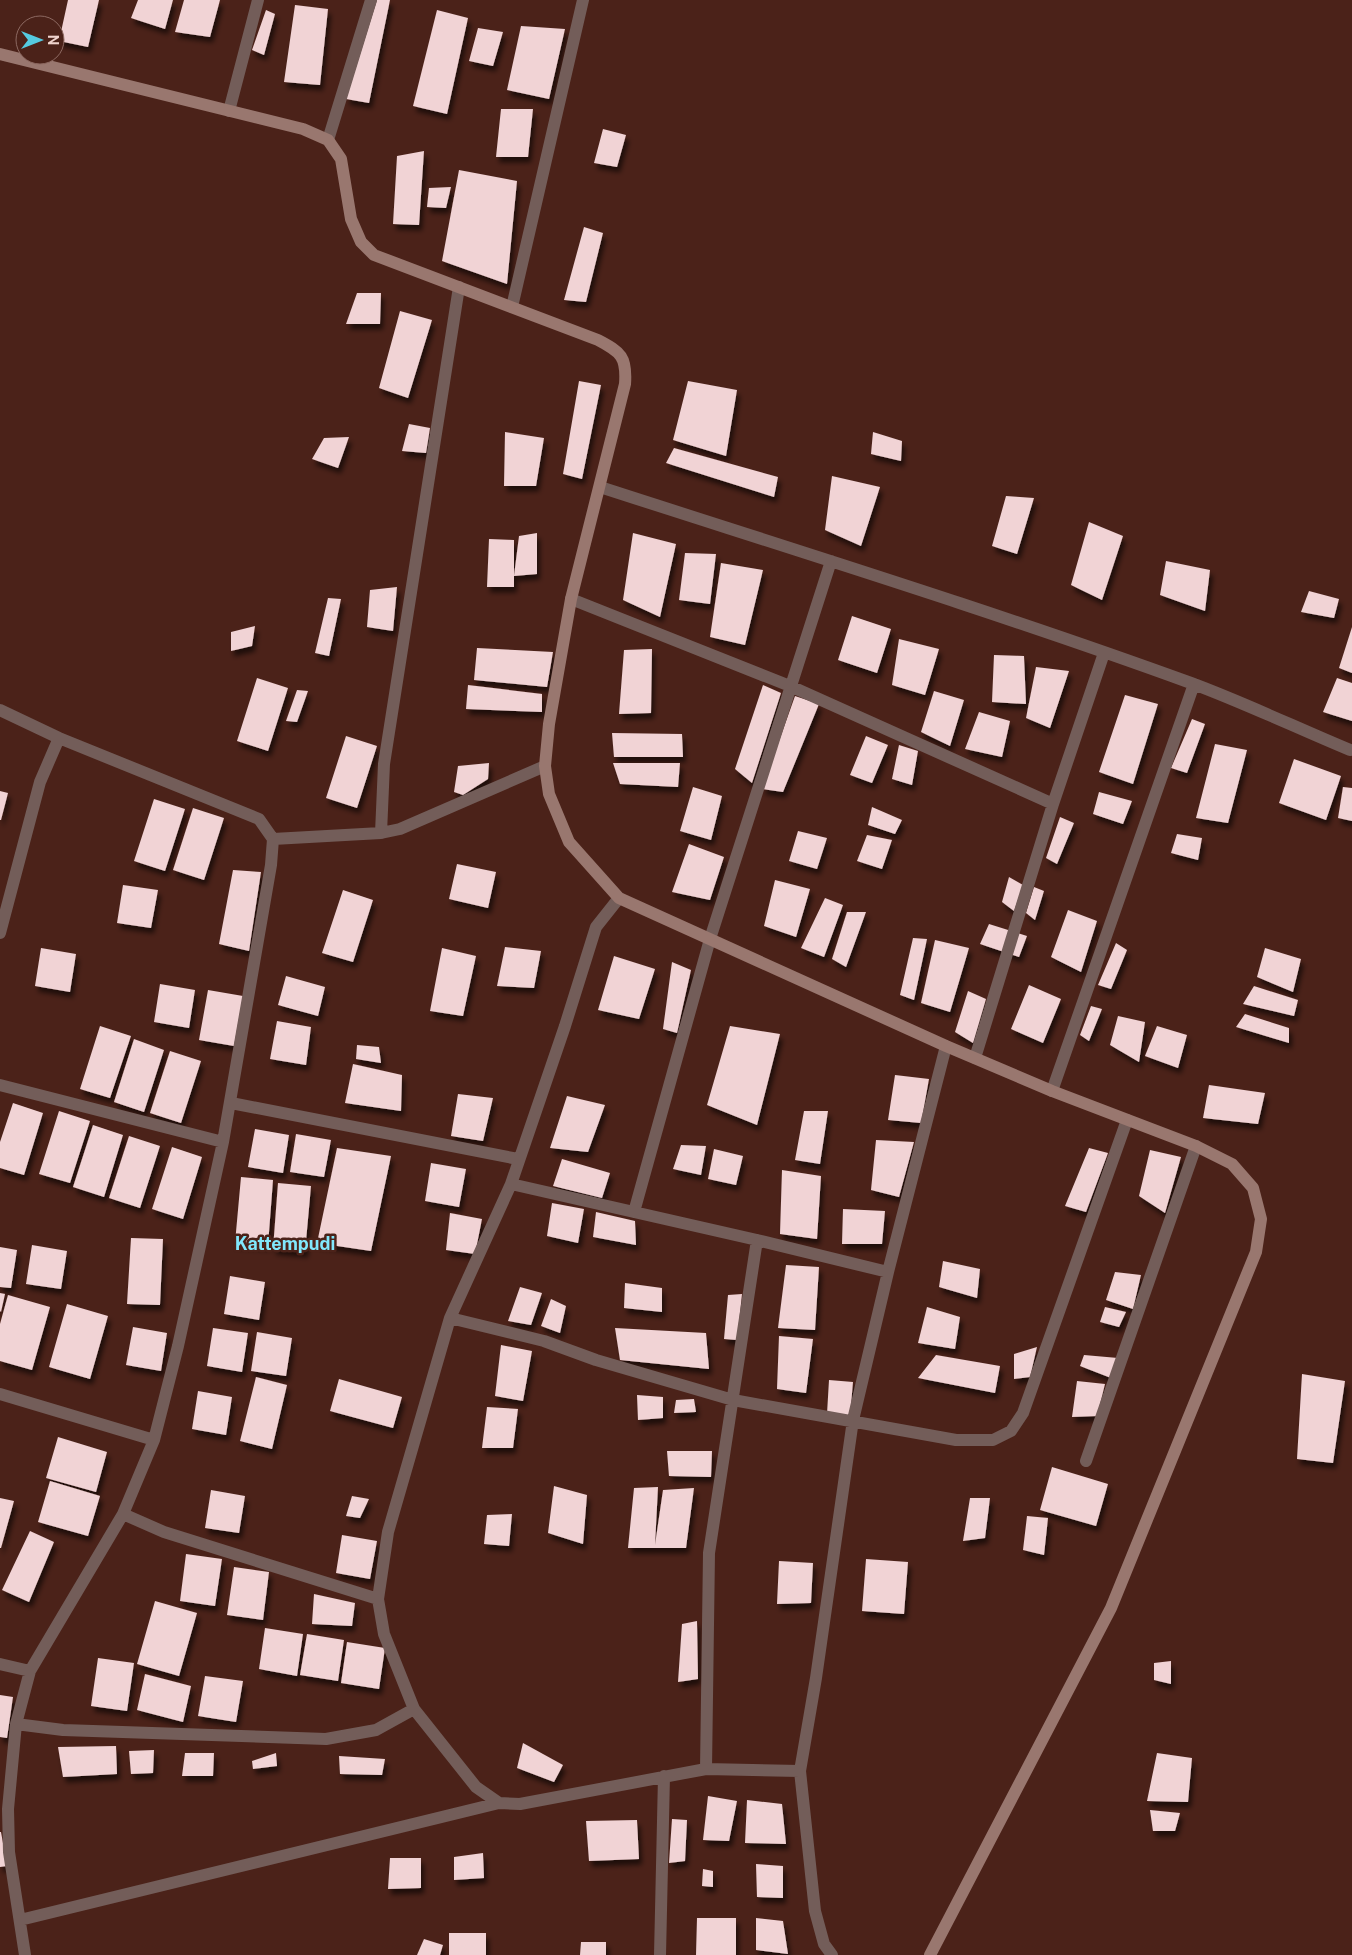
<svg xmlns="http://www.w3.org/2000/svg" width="1352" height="1955" viewBox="0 0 1352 1955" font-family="'Public Sans',sans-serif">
<defs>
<filter id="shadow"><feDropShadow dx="3" dy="5.5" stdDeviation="2.5" flood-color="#0009"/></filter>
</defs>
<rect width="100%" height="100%" fill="#4b2219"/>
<path fill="#f1d3d5" filter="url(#shadow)" d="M68 0H99L88 47 59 41Z
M138 0H173L165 29 131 18Z
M184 0H220L210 37 175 32Z
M377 0H390L369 103 346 99Z
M295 5 328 9 320 85 284 82Z
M266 10 275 14 264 55 252 50Z
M437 10 468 18 447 114 413 106Z
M521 26 565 29 549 99 507 90Z
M478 28 503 32 493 66 469 61Z
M501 109H533L528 157H496Z
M603 129 626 135 617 167 594 163Z
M424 151 419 225 393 224 397 156Z
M459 170 517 181 507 284 442 261Z
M451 187 446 208 427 207 429 188Z
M584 227 603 233 586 302 564 300Z
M357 293H381L380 324H346Z
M400 311 432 320 408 398 379 388Z
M579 381 601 385 582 479 563 474Z
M688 381 737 390 726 456 673 440Z
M409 424 430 428 426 453 402 451Z
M505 432 544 438 536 486H504Z
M873 432 902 441 901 461 871 454Z
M349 437 338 468 312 459 324 438Z
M674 448 778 477 774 497 666 463Z
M832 476 880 487 861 546 825 530Z
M1006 496 1034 498 1017 554 992 546Z
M1089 522 1123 536 1102 600 1071 585Z
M537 533V574L514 576V587H487L489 539 514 540V576L519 536Z
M633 533 676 544 660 617 623 600Z
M685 553 716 554 710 604 679 600Z
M1166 561 1210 570 1205 611 1160 595Z
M721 563 763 570 745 645 710 637Z
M397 587 393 631 367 627 370 590Z
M1309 591 1339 599 1334 618 1301 612Z
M328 598 341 599 329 656 315 653Z
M852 616 891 629 877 673 838 660Z
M255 626 252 646 231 651V632Z
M1352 627V673L1339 668Z
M899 639 939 649 925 695 892 685Z
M477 648 553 652 547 687 474 680Z
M652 649 651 713 619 714 624 650Z
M994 655 1024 656 1026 704 992 702Z
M1036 667 1069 671 1050 728 1026 718Z
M257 678 288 688 268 751 237 741Z
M1337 678 1352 683V721L1323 712Z
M468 685 542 694V712L466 709Z
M763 685 781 693 752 783 735 769Z
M297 690 308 691 297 722 286 721Z
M934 691 964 700 950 746 921 732Z
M1125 695 1158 704 1133 784 1099 772Z
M795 696 819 704 783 792 762 789Z
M979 712 1010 721 1002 757 965 749Z
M1192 719 1205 724 1187 773 1171 768Z
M612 733 682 734 683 757H614Z
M346 736 377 746 357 808 326 798Z
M866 736 888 745 872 783 850 775Z
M1215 744 1247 750 1228 823 1196 818Z
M899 745 918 751 912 785 892 779Z
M1294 759 1341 776 1326 820 1279 803Z
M489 763 488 779 463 795 454 792 458 766Z
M613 763H680L678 787 620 784Z
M693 787 722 796 711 840 680 831Z
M1343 787 1352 788V821L1338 818Z
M0 791 8 793 1 820H0Z
M1099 792 1132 801 1123 824 1093 814Z
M154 799 185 809 165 871 134 861Z
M872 807 902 820 895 834 868 825Z
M193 808 224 818 204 880 173 870Z
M1060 817 1074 823 1057 864 1046 858Z
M798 831 827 838 817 869 789 861Z
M1177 834 1202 838 1198 860 1171 853Z
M867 835 892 840 882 869 857 861Z
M689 844 724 857 710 900 672 892Z
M457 864 496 872 488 908 449 899Z
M233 870 261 872 249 951 219 944Z
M1009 877 1023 885 1014 911 1002 902Z
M775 880 810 889 796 937 764 926Z
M123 885 158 890 151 928 117 923Z
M1034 887 1044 891 1035 920 1026 913Z
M343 890 373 900 353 962 322 953Z
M825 898 843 905 824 957 801 948Z
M1068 910 1097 921 1081 972 1051 957Z
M847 912H866L846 967 832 959Z
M989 924 1027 936 1019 957 980 944Z
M913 938 927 939 914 1000 900 995Z
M935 940 969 948 950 1012 921 1003Z
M1116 943 1127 950 1111 989 1098 985Z
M505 947 541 951 534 988 497 986Z
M41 948 76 954 70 992 35 986Z
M442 948 476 956 463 1016 430 1011Z
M1265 948 1301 959 1293 992 1257 977Z
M614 956 655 969 639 1019 598 1010Z
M672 962 691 970 677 1033 663 1029Z
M286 976 325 987 318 1016 278 1005Z
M160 984 195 990 189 1028 154 1022Z
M1029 985 1061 999 1043 1043 1011 1029Z
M1254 986 1298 1000 1294 1016 1243 1004Z
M208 990 243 996 234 1046 199 1040Z
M968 991 986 999 973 1043 955 1032Z
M1091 1006 1102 1009 1089 1041 1080 1035Z
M1245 1014 1289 1028V1043L1236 1027Z
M1118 1016 1145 1022 1139 1062 1110 1045Z
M277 1021 311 1027 306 1065 270 1059Z
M100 1026 131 1036 110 1098 80 1089Z
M730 1026 780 1034 757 1125 707 1105Z
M1157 1026 1187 1035 1178 1068 1145 1056Z
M134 1039 164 1050 144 1112 114 1102Z
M357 1045 379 1047 381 1063 356 1059Z
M170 1051 201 1061 181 1123 150 1113Z
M353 1064 402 1075 401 1111 345 1103Z
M895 1075 929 1079 921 1123 888 1120Z
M1209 1085 1265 1093 1258 1124 1203 1118Z
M458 1094 493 1098 483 1141 451 1136Z
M567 1096 605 1105 588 1152 550 1148Z
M13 1103 43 1113 24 1175 0 1168V1142Z
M59 1111 90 1121 70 1183 39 1174Z
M804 1111H828L820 1164 795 1160Z
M93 1125 123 1135 104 1197 73 1187Z
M255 1129 289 1135 283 1173 248 1167Z
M296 1134 331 1140 324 1177 290 1172Z
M129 1136 160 1146 140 1208 109 1198Z
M876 1140 914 1142 899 1197 871 1190Z
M681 1145 706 1146 701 1175 673 1169Z
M172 1147 202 1157 183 1219 152 1209Z
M337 1148 391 1156 371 1251 317 1243Z
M1089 1148 1108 1153 1086 1212 1065 1206Z
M714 1149 743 1156 736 1185 708 1179Z
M1150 1150 1181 1157 1165 1213 1139 1196Z
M562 1159 610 1173 602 1198 553 1186Z
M431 1163 466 1169 459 1207 425 1201Z
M782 1170 821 1176 817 1239 780 1234Z
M241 1177 273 1180 268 1245 235 1243Z
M278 1183 311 1186 305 1252 273 1249Z
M552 1203 584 1209 578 1243 547 1236Z
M843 1209 885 1211 882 1244H842Z
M596 1212 635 1221 636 1245 593 1237Z
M450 1213 482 1219 475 1254 446 1250Z
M131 1238 163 1239 160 1305 127 1304Z
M32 1245 67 1251 61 1289 26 1284Z
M0 1247 17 1250 11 1288 0 1287Z
M943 1261 980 1269 977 1298 939 1287Z
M786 1265 819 1267 815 1330 778 1328Z
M1115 1272 1141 1275 1133 1309 1106 1300Z
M230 1276 265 1282 259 1320 224 1314Z
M625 1283 662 1288V1312L624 1308Z
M520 1287 542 1293 531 1325 508 1321Z
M0 1293 5 1294 1 1312 0 1311Z
M742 1294 737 1340 724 1339 728 1295Z
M8 1295 50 1307 32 1370 0 1361V1324Z
M551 1299 566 1306 560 1333 541 1326Z
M67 1304 108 1316 90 1379 49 1367Z
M927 1307 960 1317 955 1349 918 1343Z
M1105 1307 1126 1312 1119 1327 1100 1322Z
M133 1327 167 1333 161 1371 126 1365Z
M213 1328 248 1333 242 1372 207 1366Z
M615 1328 706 1333 709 1369 620 1360Z
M257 1332 292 1338 286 1376 251 1371Z
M779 1336 813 1339 806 1393 777 1389Z
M501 1345 532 1351 523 1401 495 1396Z
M1037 1347 1030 1377 1014 1379V1354Z
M936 1355 1000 1366 995 1393 918 1378Z
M1084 1355 1118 1358 1111 1378 1080 1366Z
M1302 1374 1345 1381 1333 1463 1297 1459Z
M256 1377 287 1385 272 1449 240 1441Z
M339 1379 402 1397 393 1428 330 1411Z
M829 1380 853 1382 850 1416 827 1414Z
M1077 1381 1105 1384 1097 1416 1072 1417Z
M198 1391 232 1397 226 1435 192 1429Z
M637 1395 663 1397V1418L638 1420Z
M694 1399 696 1412 674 1413 676 1400Z
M487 1407 518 1409 513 1448H482Z
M58 1437 107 1452 96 1492 46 1478Z
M667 1451H712L711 1477 669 1476Z
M1052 1467 1108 1484 1096 1526 1040 1510Z
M50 1481 100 1496 88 1536 38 1522Z
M554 1486 587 1495 583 1544 548 1533Z
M658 1487 655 1545 663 1490 694 1488 686 1548H628L634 1488Z
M211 1490 245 1496 239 1533 205 1528Z
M352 1496 369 1499 360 1518 346 1516Z
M0 1498 14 1501 1 1548H0Z
M970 1498H990L985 1538 963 1541Z
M512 1514 509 1546 484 1544 487 1515Z
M1027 1516 1048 1518 1044 1555 1023 1550Z
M30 1531 54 1542 29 1602 2 1590Z
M342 1535 377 1541 370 1579 336 1573Z
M186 1554 222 1559 215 1606 180 1601Z
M866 1559 908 1562 904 1614 862 1611Z
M779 1561 813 1563 811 1603 777 1604Z
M234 1567 269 1572 263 1620 227 1615Z
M314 1594 355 1603 352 1626 312 1624Z
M155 1601 197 1613 179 1676 137 1664Z
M697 1621 698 1679 678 1682 682 1624Z
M265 1628 303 1634 297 1676 259 1669Z
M307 1634 344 1640 338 1681 300 1675Z
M347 1642 385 1648 379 1689 341 1683Z
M98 1658 134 1663 127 1711 91 1706Z
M1171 1661V1684L1154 1680V1663Z
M145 1674 191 1686 183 1722 137 1710Z
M205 1676 243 1681 236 1722 198 1716Z
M0 1695 13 1697 7 1738 0 1737Z
M523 1743 563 1765 554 1782 517 1768Z
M116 1746 117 1774 63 1777 58 1747Z
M154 1750 153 1773 131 1774 129 1751Z
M185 1753H214L213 1776H182Z
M276 1753 277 1766 253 1769 252 1761Z
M1157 1753 1192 1758 1188 1802 1147 1801Z
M339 1756 385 1759 382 1775 340 1774Z
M708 1796 737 1801 729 1841 703 1840Z
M747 1800 782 1804 786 1844 745 1843Z
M1150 1810 1180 1813 1175 1831H1153Z
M672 1819 687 1820 685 1861 669 1863Z
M637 1820 639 1859 589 1861 586 1821Z
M0 1832H1L7 1866 0 1867Z
M483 1853 484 1878 454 1880V1857Z
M390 1858H421V1888L388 1889Z
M756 1864 783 1866V1898L757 1897Z
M703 1869 713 1871V1887L702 1886Z
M697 1918H736V1955H696Z
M756 1918 783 1921 788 1954 756 1950Z
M449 1933H486V1955H449Z
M424 1939 443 1945 440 1955H417Z
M581 1942H606V1955H580Z"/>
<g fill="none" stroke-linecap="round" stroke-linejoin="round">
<path stroke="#735d59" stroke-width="12" d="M229 111 258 0
M328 140 371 0
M512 307 583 0
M600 487C798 551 996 612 1191 683 1245 703 1297 728 1350 750
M571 599 790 686 1053 804
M0 710 59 738 259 819 273 839 271 865 223 1142 178 1346 154 1440 123 1514 30 1671 16 1724 8 1809 9 1852 25 1955
M381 833 384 764 459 287
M273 839 381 833 400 829 545 766
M619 898 596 927 565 1026 511 1184 450 1318 388 1532 378 1599 384 1634 414 1709 476 1787 499 1803 520 1804 706 1769 800 1771
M0 933 40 782 59 738
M975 1058 1053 804 1104 653
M0 1085 223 1142
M1052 1091 1194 684
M231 1103 518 1159
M511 1184 757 1240 888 1272
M634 1212 710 939 831 561
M450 1318 544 1341 596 1360 733 1400 956 1440H993L1011 1431 1023 1413 1127 1120
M0 1394 154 1440
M1086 1461 1196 1146
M123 1514 164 1532 378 1599
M0 1664 30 1671
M16 1724 63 1730 326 1739 376 1730 414 1709
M706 1769 709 1553 757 1240
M20 1920 499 1803
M660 1955 664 1776
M832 1955 824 1944 815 1911 800 1771 816 1678 853 1420 888 1272 946 1046"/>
<path stroke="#99776f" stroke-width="12" d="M0 54 303 129 328 140 341 159 351 219 361 242 374 255 598 340C621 352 627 357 625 384L571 599 549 724 545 766 549 794 569 842 619 898 946 1046 1052 1091 1196 1146 1232 1164 1253 1188 1261 1219 1256 1252 1111 1608 930 1955"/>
</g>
<g text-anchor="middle" stroke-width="5" stroke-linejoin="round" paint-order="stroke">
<g font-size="18" font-weight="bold" fill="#81e8fd" stroke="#4b2219">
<text x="285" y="1250">Kattempudi</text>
</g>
</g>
<g transform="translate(40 40) rotate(90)"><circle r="24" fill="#4b2219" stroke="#8d6961"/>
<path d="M0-4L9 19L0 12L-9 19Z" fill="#55cae0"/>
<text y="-8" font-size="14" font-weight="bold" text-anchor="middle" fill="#efd3cd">N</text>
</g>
</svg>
